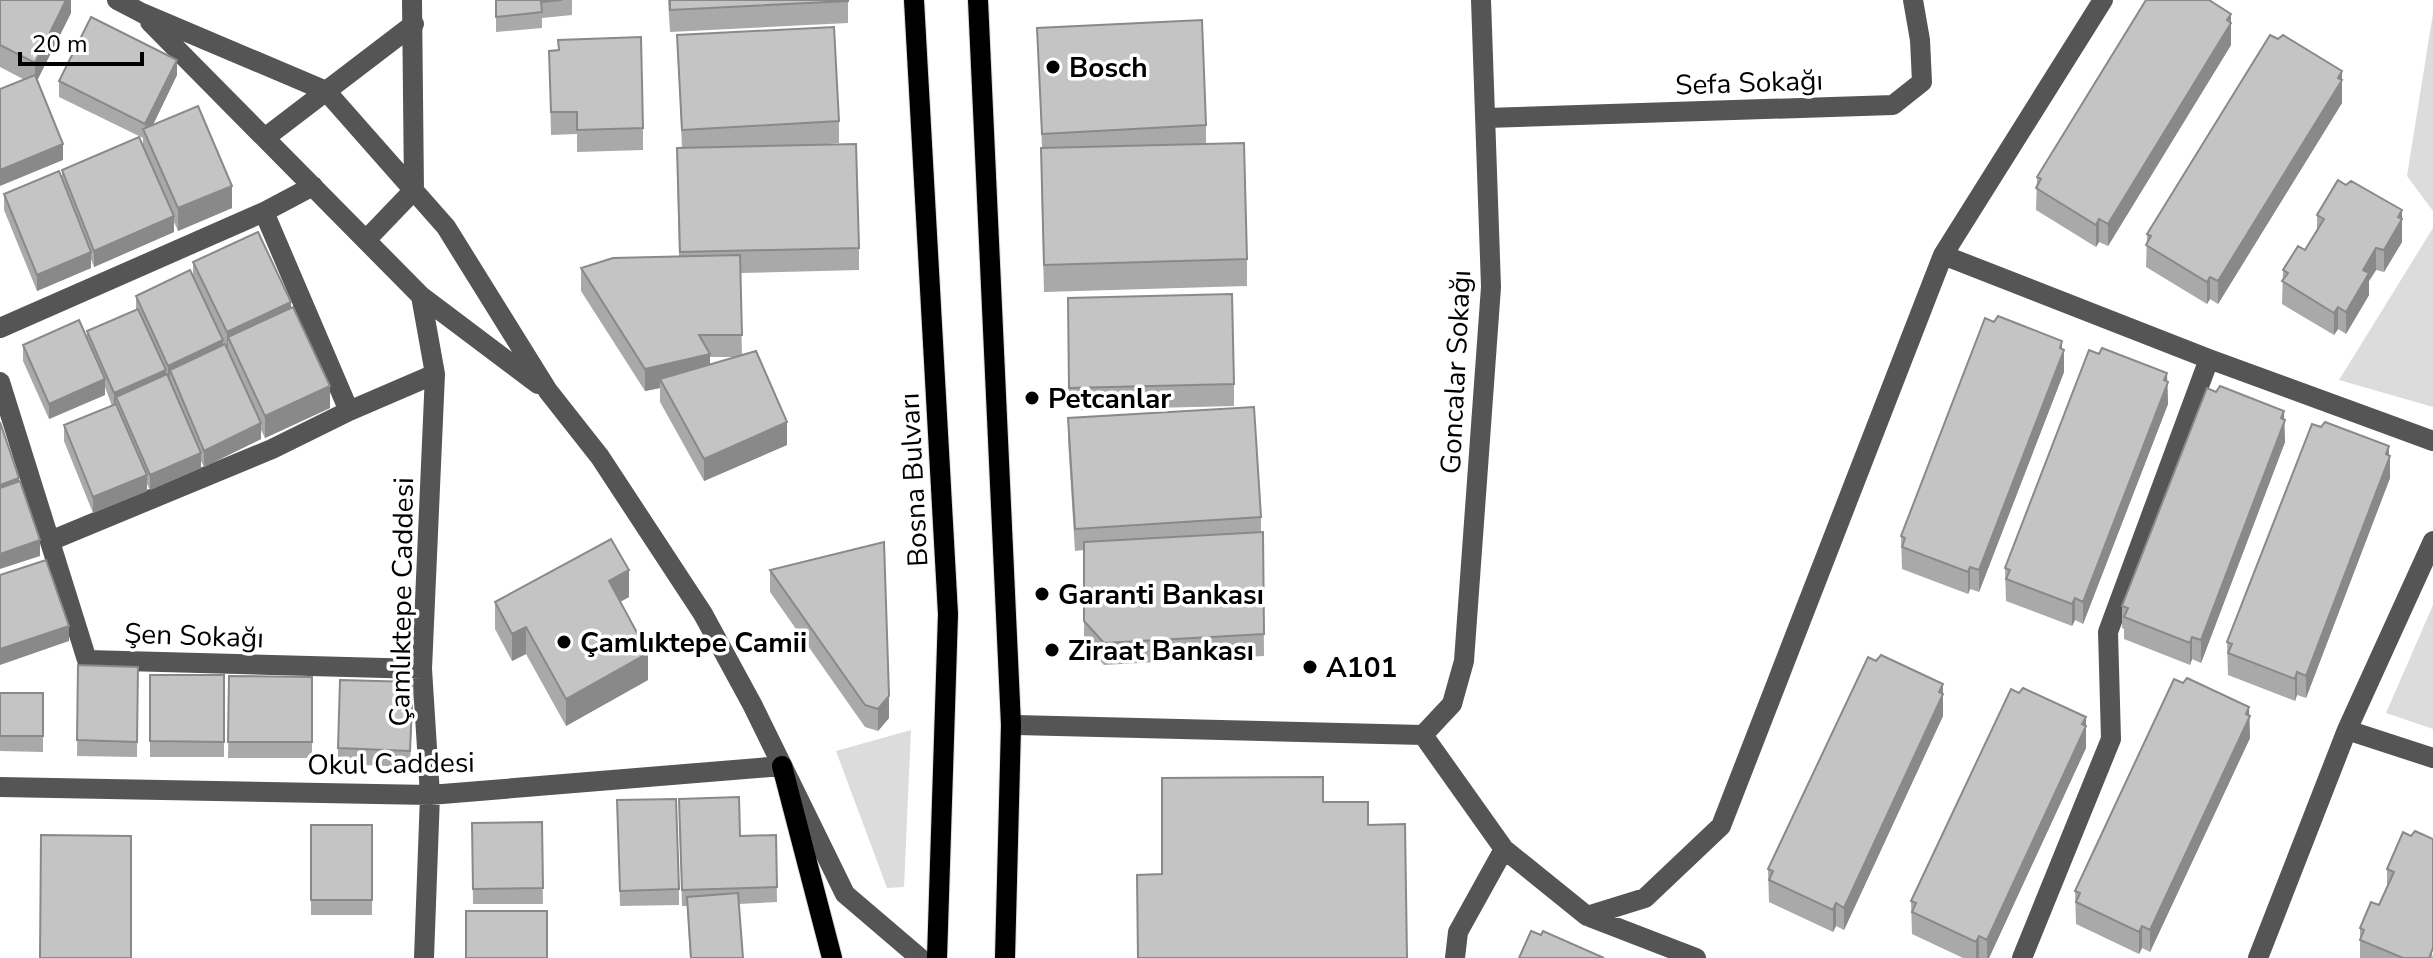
<svg xmlns="http://www.w3.org/2000/svg" width="2433" height="958" viewBox="0 0 2433 958" font-family="'Nunito Sans',sans-serif">
<rect width="100%" height="100%" fill="#fff"/>
<path fill="#dcdcdc" d="M2433 13V211L2407 176Z
M2433 228V407L2339 380Z
M2433 605V729L2386 713Z
M911 730 904 887 887 888 836 751Z"/>
<g fill="none" stroke-linecap="round" stroke-linejoin="round">
<g stroke="#dbdbdb" stroke-width="22">
<path id="major" d="M914 0 948 614 937 958
M978 0 1011 725 1005 958
M782 766 832 958"/>
</g>
<path stroke="#555" stroke-width="20" d="M117 0 142 13 326 91 446 227 548 391 600 457 703 614 753 706 845 894 920 958
M150 22 421 296 538 384
M1486 118 1893 105 1922 82 1920 40 1913 0
M266 137 414 24
M264 212 349 411
M366 240 414 190 412 0
M1943 255 2209 359 2433 441
M421 296 435 374 422 669 430 795 424 958
M0 328 264 212 313 186
M0 382 87 660 422 669
M50 541 272 449 349 411 435 374
M1011 725 1423 735 1452 704 1464 661 1491 287 1481 0
M2347 730 2433 758
M1423 735 1504 849
M0 787 430 795 782 766
M1587 916 1696 958
M1455 958 1458 932 1504 849 1587 916 1645 898 1721 826 1943 255 2103 0
M2022 958 2111 739 2108 632 2209 359
M2258 958 2347 730 2433 541"/>
<use href="#major" stroke="#000" stroke-width="20"/>
</g>
<path fill="#a9a9a9" fill-rule="evenodd" d="M0 0H71V13L37 80 63 160 23 79 0 67Z
M496 0H572V15L542 18V28L496 32Z
M668 0H848V23L670 32Z
M2231 14V45L2108 246 2099 242 2096 247 2036 210 2037 177Z
M1037 28 1206 125V144L1247 259V286L1044 292 1041 175 1042 148Z
M677 35 839 121V143L816 145 859 248V270L740 273 742 355 787 445 704 481 660 402V388L645 391 581 291V268L679 256 677 170 682 148ZM710 357H736L710 364Z
M549 51 643 128V150L577 152V134L551 135Z
M2342 71V103L2218 304 2210 299 2207 304 2146 267 2147 234Z
M177 75 153 125 232 208 178 231 174 222V232L94 267 91 259V268L37 291 4 210V194L62 180V170L143 145V138L59 97V81Z
M2317 215 2402 242 2384 272 2376 270 2369 281V295L2346 334 2338 329 2334 335 2282 304 2283 270 2305 250 2317 230Z
M193 262 291 308 330 408 265 438 261 430V439L204 467 201 461V468L150 490 147 484V491L93 513 64 441V425L112 406 105 387V395L49 419 23 361V345L87 339V331L136 310V296L193 277Z
M1068 298 1234 384V406L1069 410Z
M2062 349 2064 372 1979 592 1970 589 1968 594 1902 569 1901 536Z
M2167 381 2168 404 2083 624 2075 620 2072 626 2006 601 2005 568Z
M1068 418 1261 517V532H1263L1264 656 1104 665 1084 643V550L1075 551 1068 440Z
M2284 420 2285 442 2201 663 2192 659 2190 665 2124 639V629L2122 628V606Z
M2389 455 2390 478 2306 698 2297 695 2295 701 2228 675 2227 642Z
M770 570 889 718 878 731 865 727 770 592Z
M629 597 620 602 648 680 566 726 526 654 512 661 495 629V602Z
M1876 661 1943 684V716L1844 930 1836 926 1833 932 1769 902 1768 869Z
M78 665 138 667 137 757 77 756Z
M150 675H224V757H150Z
M229 676 312 677V758H228Z
M0 693H43V752L0 751Z
M2019 693 2086 717V748L1989 958H1963L1912 934 1911 901Z
M413 698 410 767 338 764V748Z
M2249 716 2250 738 2150 952 2142 948 2139 954 2076 924 2075 891Z
M617 800 679 889V905L620 906Z
M679 815 740 836 776 835 777 902 739 904 743 958H690L687 906H682Z
M542 822 543 904H473L472 823Z
M311 825H372V915H311Z
M2403 832 2433 958H2360V928L2379 905 2387 888V869Z"/>
<path fill="#898989" d="M66 0H71V13L35 85V63Z
M2231 14V45L2108 246V224Z
M177 60V75L147 137 145 124Z
M2342 71V103L2218 304V281Z
M63 144V160L0 186V170Z
M232 186V208L178 231V208Z
M2402 210V242L2384 272V250Z
M174 216V232L94 267V251Z
M2099 219V242L2096 247V225Z
M2376 248V270L2369 281V295L2346 334V312L2363 270Z
M91 252V268L37 291V275Z
M2210 277V299L2207 304V282Z
M291 302V325L228 337V354L227 355V332Z
M2338 307V329L2334 335V313Z
M223 340V356L170 370V381L168 382V366Z
M2062 341V354L2064 350V372L1979 592V570Z
M710 354V376L660 379V388L645 391V369Z
M166 370V386L116 397V408L114 409V393Z
M2167 373 2168 404 2083 624V602Z
M105 379V395L49 419V404Z
M330 386V408L265 438V416Z
M2284 411 2285 442 2201 663V640Z
M787 422V445L704 481V459Z
M261 423V439L204 467V451Z
M2389 446V460L2390 456V478L2306 698V676Z
M201 453V468L150 490V475Z
M147 475V491L93 513V497Z
M19 478V494L0 500V485Z
M40 540V556L0 569V554Z
M1970 567V589L1968 594V572Z
M629 570V597L609 608V581Z
M2075 598V620L2072 626V604Z
M69 626V641L0 665V649Z
M526 627V654L512 661V634Z
M2192 637V659L2190 665V643Z
M648 653V680L566 726V699Z
M2297 672V695L2295 701V679Z
M1943 684V716L1844 930V908Z
M889 696V718L878 731V709Z
M2249 707 2250 738 2150 952V930Z
M2086 717V748L1989 958H1987V940Z
M1836 903V926L1833 932V910Z
M2142 926V948L2139 954V932Z
M1979 936V958H1976V942Z"/>
<path fill="#c4c4c4" stroke="#898989" stroke-width="2" d="M0 0H66L35 63 0 45Z
M496 0H562L541 2 542 12 496 17Z
M670 0H848V1L670 10Z
M2146 0H2209L2231 14 2227 20 2231 23 2108 224 2099 219 2096 225 2036 188 2041 179 2037 177Z
M91 17 177 60 145 124 59 81Z
M1202 20 1206 125 1042 134 1037 28Z
M834 27 839 121 682 130 677 35Z
M2270 35 2278 39 2283 35 2342 71 2338 78 2342 80 2218 281 2210 277 2207 282 2146 245 2151 236 2147 234Z
M641 37 643 128 577 130V112H551L549 51 559 50 558 40Z
M35 75 63 144 0 170V89Z
M198 106 232 186 178 208 143 129Z
M139 137 174 216 94 251 62 170Z
M1244 143 1247 259 1044 265 1041 148Z
M856 144 859 248 680 252 677 148Z
M59 171 91 252 37 275 4 194Z
M2338 180 2346 185 2351 181 2402 210 2398 217 2402 219 2384 250 2376 248 2363 270 2369 273 2346 312 2338 307 2334 313 2282 281 2288 273 2283 270 2298 246 2305 250 2324 219 2317 215Z
M258 232 291 302 227 332 193 262Z
M740 255 742 335H699L710 354 645 369 581 268 613 258Z
M190 270 223 340 168 366 136 296Z
M1232 294 1234 384 1069 388 1068 298Z
M293 307 330 386 265 416 228 337Z
M138 309 166 370 114 393 87 331Z
M1998 316 2062 341 2060 348 2064 350 1979 570 1970 567 1968 572 1902 547 1905 538 1901 536 1985 318 1994 322Z
M79 320 105 379 49 404 23 345Z
M225 344 261 423 204 451 170 370Z
M2102 348 2167 373 2164 380 2168 382 2083 602 2075 598 2072 604 2006 579 2010 570 2005 568 2089 350 2099 354Z
M756 351 787 422 704 459 660 379Z
M167 374 201 453 150 475 116 397Z
M2220 386 2284 411 2281 418 2285 420 2201 640 2192 637 2190 643 2124 617 2128 608 2122 606 2207 388 2216 392Z
M116 404 147 475 93 497 64 425Z
M1254 407 1261 517 1075 529 1068 418Z
M0 422 19 478 0 485Z
M2325 422 2389 446 2386 454 2390 456 2306 676 2297 672 2295 679 2228 653 2232 644 2227 642 2312 424 2321 427Z
M20 481 40 540 0 554V488Z
M1263 532 1264 634 1104 643 1084 621V542Z
M611 539 629 570 609 581 648 653 566 699 526 627 512 634 495 602Z
M884 542 889 696 878 709 865 705 770 570Z
M46 560 69 626 0 649V575Z
M1881 655 1943 684 1939 692 1943 694 1844 908 1836 903 1833 910 1769 880 1773 871 1768 869 1868 657 1876 661Z
M78 665 138 667 137 742 77 740Z
M150 675H224V742L150 741Z
M229 676 312 677V742H228Z
M2187 678 2249 707 2246 714 2250 716 2150 930 2142 926 2139 932 2076 902 2080 893 2075 891 2174 679 2183 683Z
M340 680 413 682 410 751 338 748Z
M2023 688 2086 717 2082 724 2086 726 1987 940 1979 936 1976 942 1912 912 1916 903 1911 901 2011 689 2019 693Z
M0 693H43V736H0Z
M1323 777V802H1368V825L1405 824 1407 958H1138L1137 875 1162 874V778Z
M739 797 740 836 776 835 777 887 682 890 679 799Z
M676 799 679 889 620 891 617 800Z
M542 822 543 888 473 889 472 823Z
M311 825H372V900H311Z
M2415 831 2433 839V948L2429 958H2403L2360 940 2364 930 2360 928 2371 902 2379 905 2394 872 2387 869 2403 832 2411 836Z
M41 835 131 836V958H40Z
M738 893 743 958H691L687 897Z
M466 911H547V958H466Z
M1531 931 1541 935 1543 931 1604 958H1519Z"/>
<g fill="#000" stroke="#fff" stroke-width="3">
<circle cx="1053" cy="67" r="8"/>
<circle cx="1032" cy="398" r="8"/>
<circle cx="1042" cy="594" r="8"/>
<circle cx="564" cy="642" r="8"/>
<circle cx="1052" cy="650" r="8"/>
<circle cx="1310" cy="667" r="8"/>
</g>
<g text-anchor="middle" stroke-width="7" stroke-linejoin="round" paint-order="stroke">
<g font-size="28" font-weight="bold" fill="#000" stroke="#fff" text-anchor="start">
<text x="1069" y="77">Bosch</text>
<text x="1048" y="408">Petcanlar</text>
<text x="1058" y="604">Garanti Bankası</text>
<text x="580" y="652">Çamlıktepe Camii</text>
<text x="1068" y="660">Ziraat Bankası</text>
<text x="1326" y="677">A101</text>
</g>
<g font-size="28" fill="#000" stroke="#fff">
<text transform="translate(1749 82) rotate(-2)" y="10">Sefa Sokağı</text>
<text transform="translate(1455 372) rotate(-87)" y="10">Goncalar Sokağı</text>
<text transform="translate(913 480) rotate(-93)" y="10">Bosna Bulvarı</text>
<text transform="translate(401 602) rotate(-89)" y="10">Çamlıktepe Caddesi</text>
<text transform="translate(194 635) rotate(2)" y="10">Şen Sokağı</text>
<text transform="translate(391 763) rotate(-1)" y="10">Okul Caddesi</text>
</g>
</g>
<path d="M20 52v12h122v-12" fill="none" stroke="#000000" stroke-width="4"/>
<text x="32" y="52" font-size="24" fill="#000000" stroke="#ffffff" stroke-width="6" paint-order="stroke">20 m</text>
</svg>
